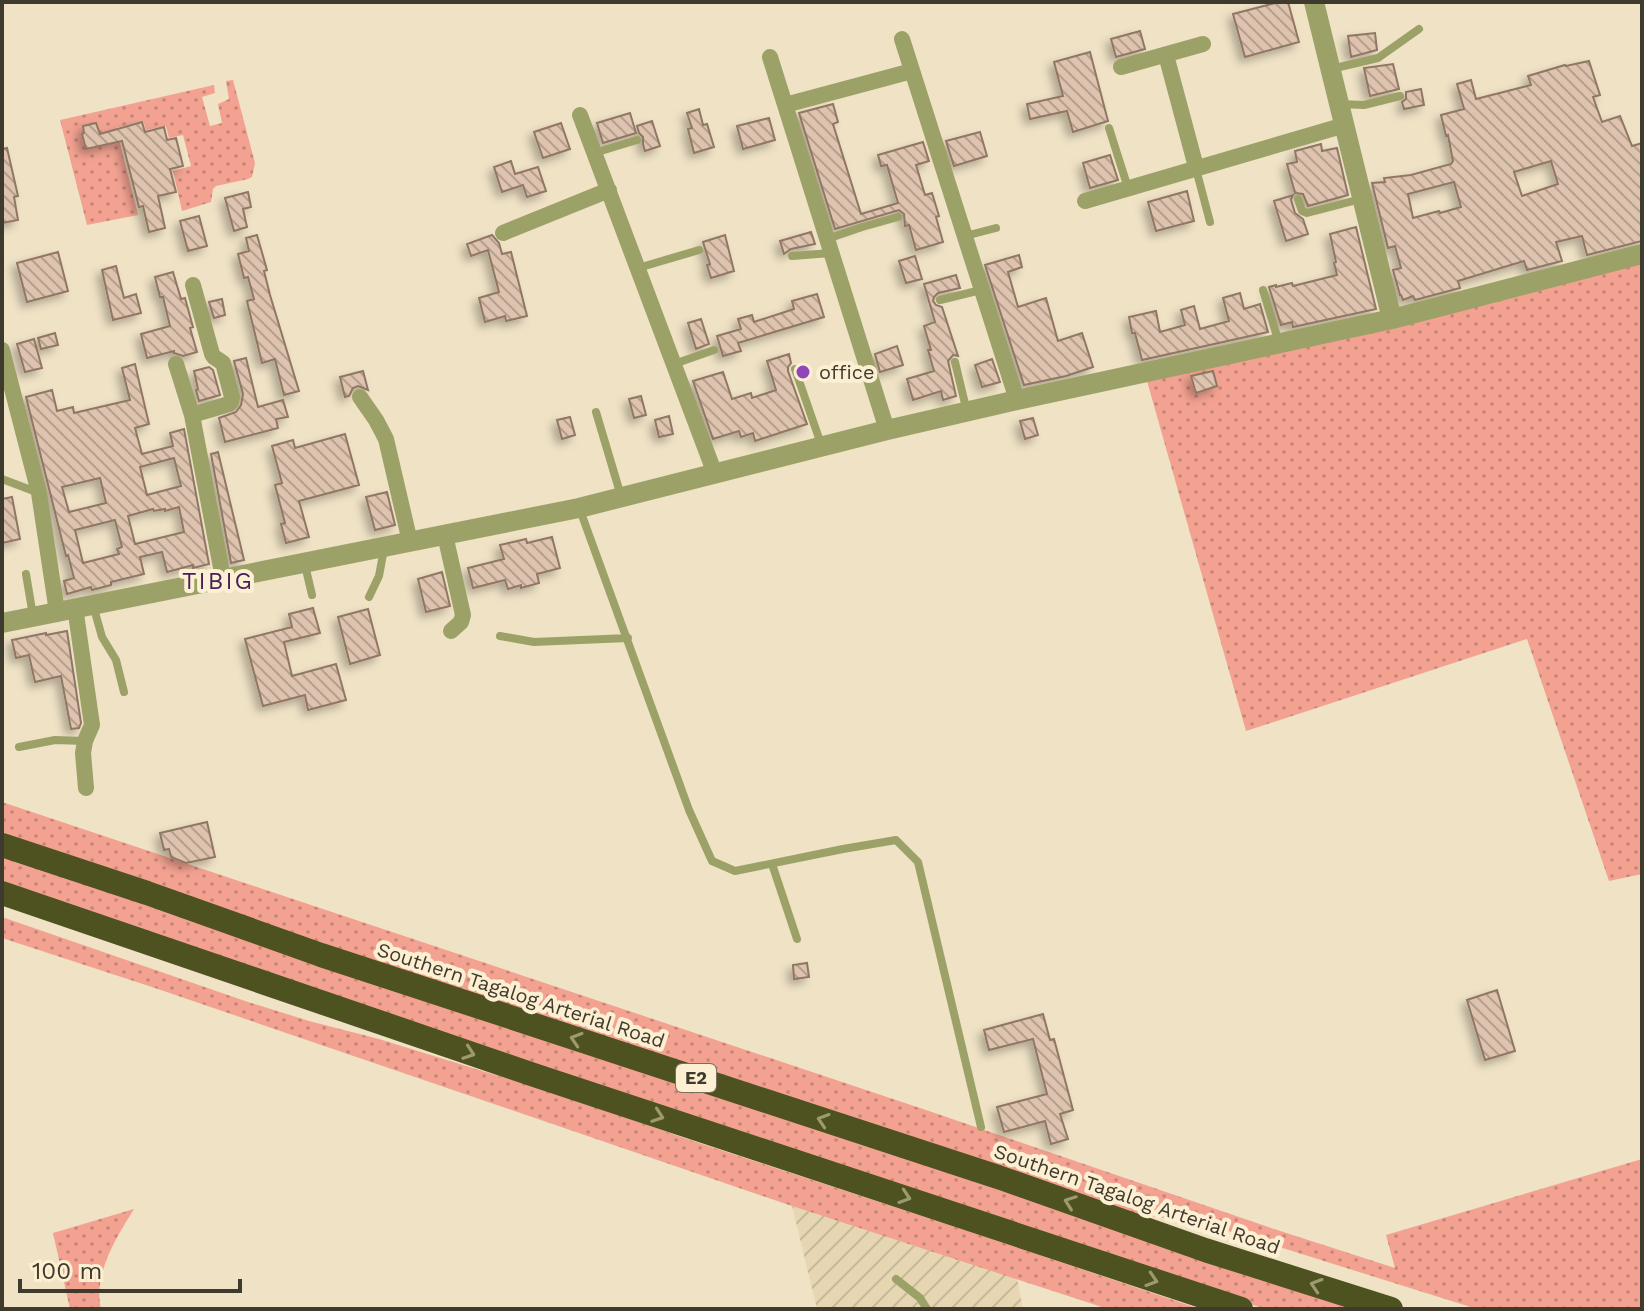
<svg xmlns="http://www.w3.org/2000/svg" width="1644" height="1311" viewBox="0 0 1644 1311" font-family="'Work Sans',sans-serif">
<defs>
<pattern id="industrial-furrows" width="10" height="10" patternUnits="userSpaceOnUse" patternTransform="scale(2)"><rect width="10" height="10" fill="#e7d6b2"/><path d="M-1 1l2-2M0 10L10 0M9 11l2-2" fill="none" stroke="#c7b899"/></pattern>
<pattern id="grass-dots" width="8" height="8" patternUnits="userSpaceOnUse" patternTransform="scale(2)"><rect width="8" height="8" fill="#f3a291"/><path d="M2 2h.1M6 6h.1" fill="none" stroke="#c68577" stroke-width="1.8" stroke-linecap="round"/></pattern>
<pattern id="building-back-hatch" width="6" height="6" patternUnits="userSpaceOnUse" patternTransform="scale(2)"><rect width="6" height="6" fill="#dec3af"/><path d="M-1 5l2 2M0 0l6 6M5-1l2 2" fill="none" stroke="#b59f8f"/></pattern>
<filter id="shadow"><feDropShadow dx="-5" dy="5" stdDeviation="4" flood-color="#0004"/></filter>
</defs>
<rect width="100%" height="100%" fill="#efe2c5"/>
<path fill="url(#industrial-furrows)" d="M792 1206 1017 1279 1023 1309H817Z"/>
<path fill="url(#grass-dots)" d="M233 80 255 163 252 177 248 179 216 186 213 189 211 202 182 211 173 171 191 166 183 135 169 138 166 126 146 130 143 121 116 128 138 215 87 225 60 120 214 85 215 93 202 97 210 126 222 123 218 104 229 99 226 81Z
M1642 260V874L1609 881 1527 639 1246 731 1147 381Z
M2 802 926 1110 1274 1229 1395 1268 1386 1235 1642 1159V1309H1477L1206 1224 1128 1213 427 980 2 836Z
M2 855 1354 1309H1265L2 887Z
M2 917 248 1002 309 1021 379 1039 570 1098 693 1141 977 1234 1200 1309H1108L792 1206 155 988 2 938Z
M134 1209C116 1238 93 1274 101 1309H70L53 1233Z"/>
<path fill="url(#building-back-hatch)" stroke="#907764" stroke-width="2" fill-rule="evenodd" filter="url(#shadow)" d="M1279 2H1288L1299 42 1245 57 1233 14Z
M1140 31 1145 49 1116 57 1111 39Z
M1375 33 1377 50 1351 57 1348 36Z
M1090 52 1108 121 1073 132 1067 111 1030 119 1027 104 1063 96 1054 62Z
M1589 61 1600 95 1593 97 1602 122 1620 116 1632 146 1642 143V241L1587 255 1582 236 1556 242 1562 261 1527 270 1524 261 1458 281 1460 288 1415 300 1413 296 1403 300 1401 295H1400L1393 270 1401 268 1395 246 1388 248 1372 183 1385 182 1384 178 1411 175 1451 164 1453 161 1448 135 1446 136 1441 115 1464 109 1457 84 1471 80 1476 99 1531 85 1528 76 1565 65 1566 66ZM1551 161 1558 184 1522 196 1514 172ZM1454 182 1461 207 1440 213 1439 211 1413 218 1408 194Z
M1393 64 1399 89 1370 96 1364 68Z
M1421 89 1424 105 1404 109 1402 102 1406 99V92Z
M833 104 838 122 833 124 861 214 898 203 887 165 881 166 878 155 923 142 929 161 916 165 925 195 932 193 939 216 936 217 943 242 916 250 909 225 905 226 904 214 899 210 835 229 799 113Z
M699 109 703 125 707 124 714 147 694 153 688 129 692 128 687 113Z
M630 113 636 133 603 143 597 123Z
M769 118 775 140 743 149 737 126Z
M652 121 660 146 645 151 643 144V137L639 133 637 126Z
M142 122 145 132 164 127 167 140 176 138 183 166 170 169 176 192 158 196 165 228 149 232 143 206 139 207 122 141 86 149 82 134 84 133 83 126 96 123 100 134Z
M561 123 570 149 543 158 534 132Z
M980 132 987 156 954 166 946 141Z
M1321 144 1322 151 1337 148 1348 195 1308 206 1303 194 1295 193 1287 164 1297 162 1295 151Z
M7 148 18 196 14 197 18 220 2 223V149Z
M1110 155 1118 180 1090 188 1083 163Z
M511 161 515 174 538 167 546 191 527 197 523 185 502 192 494 167Z
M1187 191 1194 221 1156 231 1148 202Z
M248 192 251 207 243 209 247 227 234 231 225 198Z
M1293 195 1291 200 1295 213 1303 219 1308 234 1286 241 1274 201Z
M199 216 207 246 188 251 180 221Z
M1356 227 1376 309 1293 327 1292 322 1281 325 1269 287 1276 285V287L1292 283 1293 286 1337 275 1334 263 1336 262 1330 234Z
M811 232 815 244 791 249 784 254 780 241Z
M257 235 267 270 264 271 270 295 299 391 284 395 275 359 262 363 247 301 254 299 248 277 244 278 238 254 249 251 246 238Z
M492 235 499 243 502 254 511 252 527 316 506 321 505 316 485 322 479 298 499 292 488 250 471 256 467 244Z
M725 235 734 271 711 278 707 265 710 264 703 242Z
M58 252 68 291 27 302 17 263Z
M1019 255 1022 267 1008 272 1018 307 1046 298 1058 341 1082 333 1093 367 1066 376 1024 385 985 265Z
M915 256 922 279 906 283 899 261Z
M116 266 124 298 136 294 141 313 113 320 102 270Z
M173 272 181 299 185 298 193 327 190 328 197 352 183 356 174 353V351L147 358 141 334 170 326 163 297H160L155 277Z
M956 275 960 288 938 293 934 297 933 301 936 305 942 307 958 356 953 355 948 361 956 396 943 400 941 391 913 400 907 379 934 371 928 350H931L924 326 935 322 924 284Z
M1240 293 1244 309 1260 304 1268 332 1142 360 1135 333H1132L1129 317 1156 311 1160 332 1185 325 1181 310 1194 306 1200 329 1229 321 1223 298Z
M817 294 824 317 738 343 741 351 723 356 717 336 741 329 738 319 752 315 754 322 794 309 792 301Z
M222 299 225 315 214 318 209 302Z
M701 319 709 344 696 349 688 323Z
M55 333 58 345 41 349 38 338Z
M34 339 42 368 25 372 17 344Z
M897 346 903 365 880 372 875 354Z
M789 354 791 363 788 367V371L807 424 755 441 753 433 741 437 739 431 713 439 693 381 723 372 732 399 751 393 752 398 776 390 767 361Z
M246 358 258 407 283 400 288 417 276 419 278 428 225 442 219 418 236 412 241 405 243 394 234 361Z
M992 359 1000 382 982 387 975 365Z
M135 364 149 424 135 428 142 454 173 446 170 433 184 429 209 564 193 568V565L167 572 162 552 140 557 144 574 111 582V585L92 590 91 587 67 594 64 581 74 578 68 555 66 556 26 397 52 390 57 411 73 407 74 413 130 400 122 368ZM174 458 181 486 147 495 140 467ZM100 478 106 503 69 512 62 487ZM179 507 184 532 135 544 128 516 153 509 154 511 165 509V511ZM115 520 122 547 117 549 119 554 83 563 75 530Z
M209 367 213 370 220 395 199 401 196 390 198 389 194 371Z
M363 371 368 390 358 386 353 388 349 396 345 397 340 377Z
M1213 371 1217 386 1196 393 1191 376Z
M641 396 646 415 634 418 629 399Z
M669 416 673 434 659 437 655 420Z
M570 417 575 435 562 439 557 420Z
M1033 418 1038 435 1025 439 1020 421Z
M345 434 359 485 299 501 309 537 286 543 281 524 285 523 275 485 282 483 272 446 293 440 295 448Z
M218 452 244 560 231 563 211 454Z
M387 492 395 525 375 530 366 497Z
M12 497 20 539 2 543V499Z
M552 537 560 568 537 574 539 583 521 588V585L508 589 505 580 473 588 468 568 504 559 500 545 526 539 527 543Z
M442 572 450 606 426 612 418 579Z
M313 608 320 633 284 642 292 676 336 664 346 700 308 710 305 695 263 706 245 639 292 627 289 614Z
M368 609 380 655 350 664 338 617Z
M67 631 81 723 79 728 71 729 61 676 35 682 29 655 16 658 12 640 46 633V635Z
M207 822 215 857 186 863 171 857 169 849 164 850 160 833Z
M807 963 809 977 794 979 793 965Z
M1497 990 1515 1051 1485 1060 1467 1000Z
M1043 1014 1050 1040 1054 1039 1073 1110 1060 1114 1068 1139 1051 1144 1045 1121 1004 1132 997 1107 1047 1094 1033 1039 989 1050 984 1030Z"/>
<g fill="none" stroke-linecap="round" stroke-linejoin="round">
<path stroke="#9ca267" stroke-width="8" d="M1331 69 1378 58 1419 29
M1339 104 1364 105 1400 96
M1109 128 1128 188
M594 153 637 140
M1196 169 1210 222
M1298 199 1302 211 1307 213 1361 199
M965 236 996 228
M827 239 862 227 898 217
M792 256 831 253
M638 268 699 250
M1263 290 1279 343
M940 300 981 290
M955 362 967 412
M674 364 714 350
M795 369 822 447
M596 412 621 496
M2 479 39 493
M580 510 689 810 712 861 735 871 843 849 896 840 918 862 981 1127
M305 565 312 595
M26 574 33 616
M369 597 379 576 384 549
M93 605 102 637 116 660 124 692
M500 636 534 642 628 638
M19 747 55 740 85 741
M772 864 797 939
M896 1279 920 1298 927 1309"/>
<path stroke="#9ca267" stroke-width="16" d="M902 39 1017 400
M1166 55 1196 167
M770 57 887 430
M1121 67 1203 44
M785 105 912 71
M580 115 715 474
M1085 201 1345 125
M503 233 609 190
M193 285 212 354 214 357 223 363 232 397 231 402 229 404 192 415 223 578
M2 350 39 493 57 612
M176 364 192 415
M360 397 376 420 386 439 410 542
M445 535 463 615 461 622 451 631
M75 607 92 725 85 741 83 753 86 788"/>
<path stroke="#9ca267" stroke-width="20" d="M1314 2 1392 319
M2 623 579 508 887 430 1017 400 1392 319 1642 254"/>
<path stroke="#4e5220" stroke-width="24" d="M2 845 147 893 321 955 998 1177 1205 1250 1391 1309
M2 893 531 1074 1241 1309"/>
</g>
<defs><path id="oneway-chevron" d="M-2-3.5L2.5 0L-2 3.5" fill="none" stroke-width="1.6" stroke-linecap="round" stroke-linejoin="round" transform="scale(2)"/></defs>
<g stroke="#9d9970">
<use href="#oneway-chevron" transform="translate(576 1039) rotate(-162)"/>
<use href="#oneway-chevron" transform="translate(469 1053) rotate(19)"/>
<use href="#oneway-chevron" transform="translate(658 1116) rotate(19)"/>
<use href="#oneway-chevron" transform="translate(823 1120) rotate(-162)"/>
<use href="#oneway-chevron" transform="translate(905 1197) rotate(18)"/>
<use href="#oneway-chevron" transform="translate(1070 1202) rotate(-160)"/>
<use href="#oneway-chevron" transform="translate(1152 1280) rotate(18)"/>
<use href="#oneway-chevron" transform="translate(1316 1285) rotate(-162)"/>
</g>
<circle fill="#8e46b9" stroke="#fdefd2" stroke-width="3" cx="803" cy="372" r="8"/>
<g text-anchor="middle" stroke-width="8" stroke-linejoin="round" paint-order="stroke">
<rect fill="#fdefd2" stroke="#78705f" stroke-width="2" x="676" y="1064" width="40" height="28" rx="6"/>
<g font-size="18" font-weight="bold" fill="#3f3a2e">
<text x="696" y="1084">E2</text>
</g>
<g font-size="20" fill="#3f3a2e" stroke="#fdefd2" text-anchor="start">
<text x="819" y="379">office</text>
</g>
<g font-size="20" fill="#3f3a2e" stroke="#fdefd2">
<text transform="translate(521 995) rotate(18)" y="7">Southern Tagalog Arterial Road</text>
<text transform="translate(1137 1199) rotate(19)" y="7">Southern Tagalog Arterial Road</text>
</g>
<g font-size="24" letter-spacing="2" fill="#442159" stroke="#fdefd2">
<text x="218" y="589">TIBIG</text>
</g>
</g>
<rect width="1644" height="1311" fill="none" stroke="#3f3a2e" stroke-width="8"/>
<path d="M20 1279v12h220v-12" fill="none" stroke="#3f3a2e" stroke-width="4"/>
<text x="32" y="1279" font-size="24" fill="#3f3a2e" stroke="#fdefd2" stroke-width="6" paint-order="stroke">100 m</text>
</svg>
